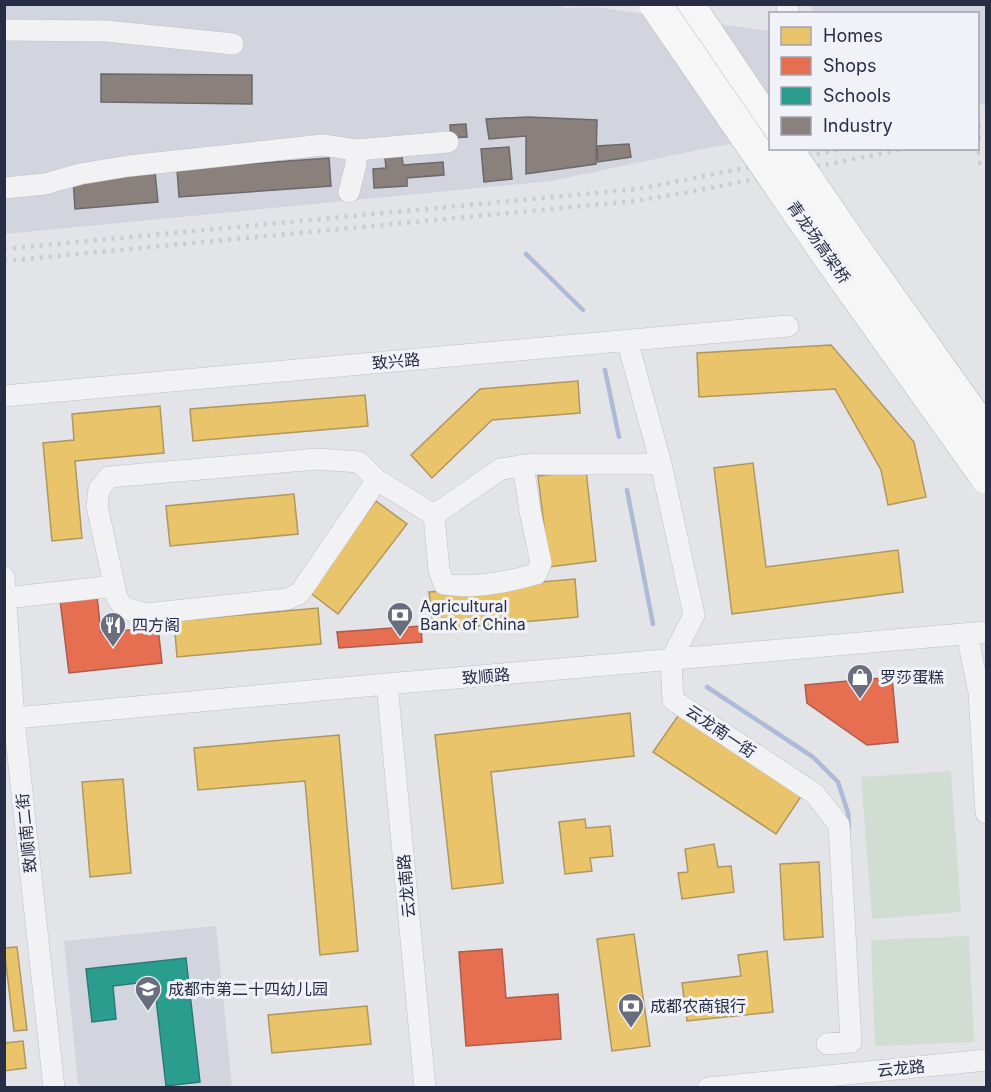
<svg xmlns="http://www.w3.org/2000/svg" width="991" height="1092" viewBox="0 0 991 1092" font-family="Inter,'Noto Sans SC',sans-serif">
<rect width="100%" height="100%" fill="#e3e4e8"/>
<path fill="#d3d5de" d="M551 4 566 8 595 7 770 31V137L707 148 552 181 5 234 4 5Z
M811 5H986V106L978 102V14L812 13Z
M216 926 232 1087 82 1088 78 1084 64 941Z"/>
<path fill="#d1dcd3" d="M951 771 961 912 872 919 861 777Z
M969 936 974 1042 875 1046 871 940Z"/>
<path fill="#e9c46a" stroke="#af975f" stroke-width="1.5" d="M831 345 914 442 926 497 888 505 881 470 835 389 699 397 697 353Z
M578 381 580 413 492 420 432 478 411 455 480 389Z
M365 395 368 426 193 441 190 409Z
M160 406 164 453 75 461 82 538 52 541 43 443 74 440 72 414Z
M753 463 766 567 898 550 903 592 732 614 714 468Z
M586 470 596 561 549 567 538 476Z
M294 494 298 534 170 546 166 506Z
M376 501 407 524 338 614 308 591Z
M575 579 578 617 433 630 429 592Z
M318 608 321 644 177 657 174 621Z
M630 713 634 756 491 772 503 883 452 889 435 735Z
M680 713 802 795 776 834 653 752Z
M339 735 358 951 320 955 305 781 198 790 194 748Z
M123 779 131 873 90 877 82 782Z
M585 819 586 828 610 826 613 856 590 858 592 871 565 874 559 822Z
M714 844 718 867 731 866 734 892 682 899 678 873 688 872 685 849Z
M819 862 823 937 784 940 780 864Z
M634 934 650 1046 612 1051 597 939Z
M17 947 27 1030 14 1031 4 948Z
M767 951 773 1012 687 1021 682 983 741 976 738 955Z
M367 1006 371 1044 272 1053 268 1015Z
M23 1041 26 1068 4 1071V1043Z"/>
<path fill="#e76f51" stroke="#ad5b4d" stroke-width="1.5" d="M97 596 101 633 158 627 162 663 69 673 60 600Z
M421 626 422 642 339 648 337 632Z
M892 677 898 742 867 745 807 703 805 685Z
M502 949 506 998 558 994 561 1039 466 1046 459 952Z"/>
<path fill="#2a9d8f" stroke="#297b78" stroke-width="1.5" d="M186 958 200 1082 166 1086 154 981 113 986 116 1019 92 1022 86 969Z"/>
<path fill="#8a817c" stroke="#6c686b" stroke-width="1.5" d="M101 74 252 75V104L101 102Z
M528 117 597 120 596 164 526 174V136L489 139 486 119Z
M466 124 467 137 451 138 450 125Z
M629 144 631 157 598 162 597 146Z
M509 147 512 179 484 182 481 149Z
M402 156 403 165 443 162 444 175 407 178V186L374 188 373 169 386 168 385 158Z
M329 158 331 186 179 197 177 169Z
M155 172 158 202 75 209 73 178Z"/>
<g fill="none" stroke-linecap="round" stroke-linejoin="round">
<path stroke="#aebbd6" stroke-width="4.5" d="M526 254 583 310
M605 370 619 437
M627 490 653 624
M707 687 813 757 838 782 848 813 849 828"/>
<g stroke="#c0c1c6" stroke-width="22">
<path id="minor" d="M787 4 788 14
M4 30 106 31 233 44
M4 188 45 184 80 174 128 166 323 145 356 150 448 142
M349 192 356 164V150
M627 340 661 464 694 615 671 660 673 700 815 794 839 825 851 1042 827 1044
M4 396 788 326
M377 480 299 594 287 599 146 614 124 608 117 598 97 506 99 489 109 477 317 459 359 462 377 480 434 515 501 469 534 464H661
M434 515 439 570 444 584C473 589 508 582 536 574L541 563 530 511 523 465
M4 577 14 719 54 1088
M6 598 114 586
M967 634 979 692 986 813
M387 684 425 1088
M4 719 387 684 986 632
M708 1088 986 1060"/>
</g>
<g stroke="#b5b7bd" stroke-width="33">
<path id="highway" d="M688 4 770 126"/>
</g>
<use href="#minor" stroke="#f2f2f4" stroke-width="21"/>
<use href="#highway" stroke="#f6f6f7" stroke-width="32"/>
<path stroke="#cbccd0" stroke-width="4.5" stroke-dasharray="3 6" stroke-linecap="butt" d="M978 126 986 125
M978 138 986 137
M977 153 986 152
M978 163H986
M4 249 638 189 847 148
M4 261 635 201 690 192 909 148"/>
<g stroke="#b5b7bd" stroke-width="33" stroke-linecap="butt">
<path id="highway-bridge" d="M655 4 831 260 986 477
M786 148 850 242 986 433"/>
</g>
<use href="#highway-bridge" stroke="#f6f6f7" stroke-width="32"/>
</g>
<defs>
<g id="bank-pin" transform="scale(1.35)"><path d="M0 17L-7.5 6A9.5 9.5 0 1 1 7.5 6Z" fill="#696d7d" stroke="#f0f2f8"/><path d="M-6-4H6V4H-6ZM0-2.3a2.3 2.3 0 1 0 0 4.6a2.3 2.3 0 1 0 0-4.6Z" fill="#fff"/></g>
<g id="restaurant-pin" transform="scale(1.35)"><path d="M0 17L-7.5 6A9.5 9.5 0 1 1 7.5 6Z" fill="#696d7d" stroke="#f0f2f8"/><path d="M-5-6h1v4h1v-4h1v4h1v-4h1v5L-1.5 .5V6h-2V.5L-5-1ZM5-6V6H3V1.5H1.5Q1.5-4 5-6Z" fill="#fff"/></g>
<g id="shop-pin" transform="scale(1.35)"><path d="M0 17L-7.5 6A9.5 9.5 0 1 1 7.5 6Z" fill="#696d7d" stroke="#f0f2f8"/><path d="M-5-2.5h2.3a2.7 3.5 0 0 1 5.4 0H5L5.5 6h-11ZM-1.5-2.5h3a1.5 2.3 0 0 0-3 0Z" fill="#fff"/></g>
<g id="school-pin" transform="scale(1.35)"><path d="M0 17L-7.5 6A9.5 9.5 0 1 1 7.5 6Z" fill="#696d7d" stroke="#f0f2f8"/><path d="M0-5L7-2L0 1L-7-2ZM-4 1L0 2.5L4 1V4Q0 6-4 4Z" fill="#fff"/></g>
</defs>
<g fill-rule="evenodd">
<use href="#bank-pin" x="400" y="615"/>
<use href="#restaurant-pin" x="113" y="625"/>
<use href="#shop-pin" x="860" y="677"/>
<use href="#school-pin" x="148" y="989"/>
<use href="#bank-pin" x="631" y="1006"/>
</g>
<g text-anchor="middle" stroke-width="6" stroke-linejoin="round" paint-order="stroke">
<g font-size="16" fill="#272d44" stroke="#f0f2f8">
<text transform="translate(819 242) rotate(55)" y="6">青龙场高架桥</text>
<text transform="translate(396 361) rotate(-5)" y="6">致兴路</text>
<text transform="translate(486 676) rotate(-5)" y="6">致顺路</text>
<text transform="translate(721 731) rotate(34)" y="6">云龙南一街</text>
<text transform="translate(26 833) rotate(-96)" y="6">致顺南二街</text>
<text transform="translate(406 886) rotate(-95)" y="6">云龙南路</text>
<text transform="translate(901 1068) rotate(-6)" y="6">云龙路</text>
</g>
<g font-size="16" fill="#272d44" stroke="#f0f2f8" text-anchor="start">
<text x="420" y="612">Agricultural<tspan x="420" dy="18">Bank of China</tspan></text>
<text x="132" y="631">四方阁</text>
<text x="880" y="683">罗莎蛋糕</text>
<text x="168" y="995">成都市第二十四幼儿园</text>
<text x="650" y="1012">成都农商银行</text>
</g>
</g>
<rect width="991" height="1092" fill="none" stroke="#272d44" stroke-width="12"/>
<rect x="769" y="12" width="210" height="138" fill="#f0f2f8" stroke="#a0a3b0" stroke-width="1.5"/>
<rect x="781" y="27" width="30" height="18" fill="#e9c46a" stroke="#a0a3b0" stroke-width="1.5"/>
<text x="823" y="42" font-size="18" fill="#272d44">Homes</text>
<rect x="781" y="57" width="30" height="18" fill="#e76f51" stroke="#a0a3b0" stroke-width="1.5"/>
<text x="823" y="72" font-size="18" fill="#272d44">Shops</text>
<rect x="781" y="87" width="30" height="18" fill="#2a9d8f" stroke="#a0a3b0" stroke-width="1.5"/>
<text x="823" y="102" font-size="18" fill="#272d44">Schools</text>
<rect x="781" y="117" width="30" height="18" fill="#8a817c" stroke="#a0a3b0" stroke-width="1.5"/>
<text x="823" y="132" font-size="18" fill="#272d44">Industry</text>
</svg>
